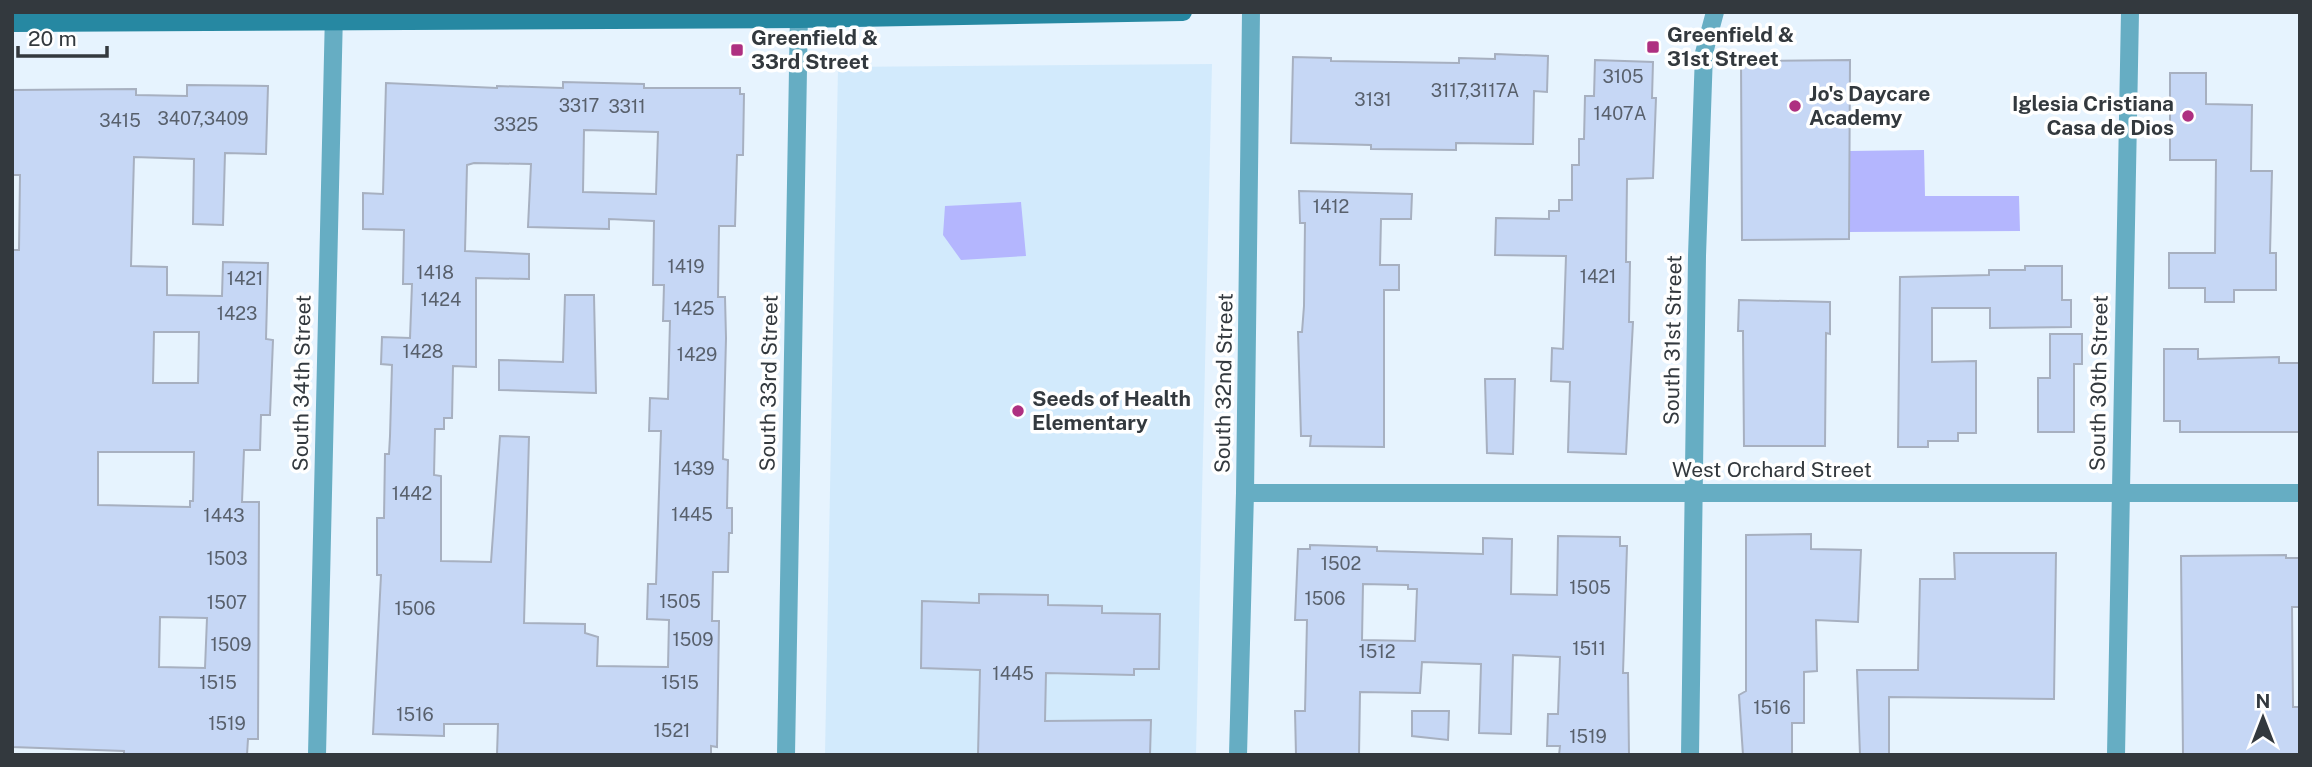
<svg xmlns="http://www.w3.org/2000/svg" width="2312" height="767" viewBox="0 0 2312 767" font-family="'Public Sans',sans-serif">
<rect width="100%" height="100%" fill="#e6f3fe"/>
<path fill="#d2eafc" d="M1212 64 1196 755H825L838 67Z"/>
<path fill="#b4b6fe" d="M1924 150 1925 196H2019L2020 231 1849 232V151Z
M1021 202 1026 256 961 260 943 235 945 206Z"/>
<path fill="#c6d7f5" stroke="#a7b0c0" stroke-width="2" fill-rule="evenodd" d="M1495 54 1548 56 1547 92 1534 91 1533 144 1456 143V150L1371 149V145L1291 143 1293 57 1331 58V61L1459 63V58L1495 59Z
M1595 60 1653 62 1652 98H1656L1653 178 1627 179 1626 262H1630L1629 322H1633L1626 454 1568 452 1570 382 1551 381 1552 348 1563 349 1566 256 1495 255 1496 218 1549 219V211H1559V200H1572V165H1579V139H1584L1585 96H1594Z
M1850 60 1849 239 1742 240 1741 61Z
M2170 73H2206V104L2252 105 2251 171H2272L2270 253H2276V290H2234V302H2205V288H2169V253H2215L2216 160H2170Z
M563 82 644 84V88H740V94H744L743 155H737L735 226H719L718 297H725L726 338 723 459 728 460 727 508H732V533H729L728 572H713L712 621H719L717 747 711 746V755H497L498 724H444V736L373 734 381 575H377V518H384L385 454H389L390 436 392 365 381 364 382 337 410 338 412 284H403L404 230 363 229V193L383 194 386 83 497 88V86L563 88ZM584 130 658 132 656 194 583 192ZM474 163 531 164 528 227 609 229V219L654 221 653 285H664L663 321H670L668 399 650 398 649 431H661L656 584H648L647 619 669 620 668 667 597 666 598 637 585 633V624L524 623 529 437 500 436 491 562 441 561V476L434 475 435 429H444V418H452L453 366 476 367V278L529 279V254L465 251 467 165Z
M187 85 268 86 266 154 225 153 223 225 193 224 194 159 134 157 131 266 167 267V295L222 296 223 262 268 263 266 339 273 340 270 415H261L260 450H244L242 502H259L258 739H248L247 755H124V751L12 747V250H19L20 175H12V90L136 89V95L187 96ZM154 332H199L198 383H153ZM98 452H194L193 501H190V507L98 505ZM160 617 207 618 205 668 159 667Z
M1299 191 1412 194 1411 219H1381L1380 265H1399V290H1384V447L1310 446 1311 436H1301L1298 332H1302L1304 306 1305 223H1300Z
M2025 266H2062V300H2071V327L1990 328V308H1932V362L1976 361V433H1958V441H1928V447H1898L1900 277 1989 275V270H2025Z
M565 295H594L596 393 499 390V360L563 362Z
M1739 300 1830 302V334L1826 333 1825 446H1744L1743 331H1738Z
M2050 334H2082V364H2074V432H2038V378H2050Z
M2164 349H2198V359L2279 357V363H2300V432H2180V421H2164Z
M1485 379H1515L1513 454 1487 453Z
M1811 534V549L1861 550 1858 622 1816 620 1817 671 1804 672V723H1792V755H1743L1739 695 1746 691V535Z
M1558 536 1620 537V546H1627L1623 673H1628L1629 755H1559L1560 746H1547L1548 714H1558L1560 657 1513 655 1511 734 1479 733 1481 664 1422 662 1420 693 1360 692 1359 755H1296L1295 711H1305L1307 620H1295L1298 549H1310V545L1377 547V551L1483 554V538L1512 539 1511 594 1557 595ZM1363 584 1408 585V589H1417L1415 641 1362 640Z
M1954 553H2056L2054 699 1889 697V755H1860L1857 670H1918L1920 579H1955Z
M2286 555V558H2300V607H2292L2293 707H2300V755H2183L2181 556Z
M979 594 1048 595V605L1102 606V613L1160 614 1159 669H1134V675L1046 673 1045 721 1151 720 1150 755H978L980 670 921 668 922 601 979 603Z
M1412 711H1449L1448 740 1412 736Z"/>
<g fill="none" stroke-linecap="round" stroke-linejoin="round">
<path stroke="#66adc3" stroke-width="18" d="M1245 493H2300
M317 755 334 12
M786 755 799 12
M1238 755 1245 493 1251 12
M1690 755 1697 256 1704 53 1715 12
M2116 755 2130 12"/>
<path stroke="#2688a2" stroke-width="18" d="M12 23 799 19 1183 12"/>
</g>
<g fill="#ae3081" stroke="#fff" stroke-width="2.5">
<rect x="1646" y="40" width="14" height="14" rx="3.5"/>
<rect x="730" y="43" width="14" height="14" rx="3.5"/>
<circle cx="1795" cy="106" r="7"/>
<circle cx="2188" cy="116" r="7"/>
<circle cx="1018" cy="411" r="7"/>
</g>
<g text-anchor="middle" stroke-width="7" stroke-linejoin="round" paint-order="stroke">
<g font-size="18" fill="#58606c">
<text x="1623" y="83">3105</text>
<text x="1475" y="97">3117,3117A</text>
<text x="1373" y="106">3131</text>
<text x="579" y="112">3317</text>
<text x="627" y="113">3311</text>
<text x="1620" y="120">1407A</text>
<text x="203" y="125">3407,3409</text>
<text x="120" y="127">3415</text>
<text x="516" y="131">3325</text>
<text x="1331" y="213">1412</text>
<text x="686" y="273">1419</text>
<text x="435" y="279">1418</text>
<text x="1598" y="283">1421</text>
<text x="245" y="285">1421</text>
<text x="441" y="306">1424</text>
<text x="694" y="315">1425</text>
<text x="237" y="320">1423</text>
<text x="423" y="358">1428</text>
<text x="697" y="361">1429</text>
<text x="694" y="475">1439</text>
<text x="412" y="500">1442</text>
<text x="692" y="521">1445</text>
<text x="224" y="522">1443</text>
<text x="227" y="565">1503</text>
<text x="1341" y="570">1502</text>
<text x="1590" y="594">1505</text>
<text x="1325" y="605">1506</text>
<text x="680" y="608">1505</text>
<text x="227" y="609">1507</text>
<text x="415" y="615">1506</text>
<text x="693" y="646">1509</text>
<text x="231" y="651">1509</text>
<text x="1589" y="655">1511</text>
<text x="1377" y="658">1512</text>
<text x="1013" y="680">1445</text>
<text x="218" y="689">1515</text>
<text x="680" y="689">1515</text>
<text x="1772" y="714">1516</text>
<text x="415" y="721">1516</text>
<text x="227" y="730">1519</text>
<text x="672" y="737">1521</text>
<text x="1588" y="743">1519</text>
</g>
<g font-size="21" font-weight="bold" fill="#33393e" stroke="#fff" text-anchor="start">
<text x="1667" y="42">Greenfield &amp;<tspan x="1667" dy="24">31st Street</tspan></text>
<text x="751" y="45">Greenfield &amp;<tspan x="751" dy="24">33rd Street</tspan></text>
<text x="1809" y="101">Jo's Daycare<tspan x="1809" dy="24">Academy</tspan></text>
<text x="2174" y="111" text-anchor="end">Iglesia Cristiana<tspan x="2174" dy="24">Casa de Dios</tspan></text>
<text x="1032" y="406">Seeds of Health<tspan x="1032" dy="24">Elementary</tspan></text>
</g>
<g font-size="21" fill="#33393e" stroke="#fff">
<text transform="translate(1673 340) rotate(-89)" y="7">South 31st Street</text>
<text transform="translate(302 383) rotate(-89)" y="7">South 34th Street</text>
<text transform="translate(769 383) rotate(-89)" y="7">South 33rd Street</text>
<text transform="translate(1224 383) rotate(-89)" y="7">South 32nd Street</text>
<text transform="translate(2099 383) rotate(-89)" y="7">South 30th Street</text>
<text x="1772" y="477">West Orchard Street</text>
</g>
</g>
<rect width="2312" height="767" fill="none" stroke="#33393e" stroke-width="28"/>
<g transform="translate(2263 718)" stroke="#ffffff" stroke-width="5" paint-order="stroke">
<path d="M0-5L12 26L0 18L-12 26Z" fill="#33393e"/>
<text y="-10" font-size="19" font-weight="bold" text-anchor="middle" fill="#33393e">N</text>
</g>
<path d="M18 46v10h89v-10" fill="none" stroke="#33393e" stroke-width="3.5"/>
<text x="28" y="46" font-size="21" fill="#33393e" stroke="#ffffff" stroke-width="5" paint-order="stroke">20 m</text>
</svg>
